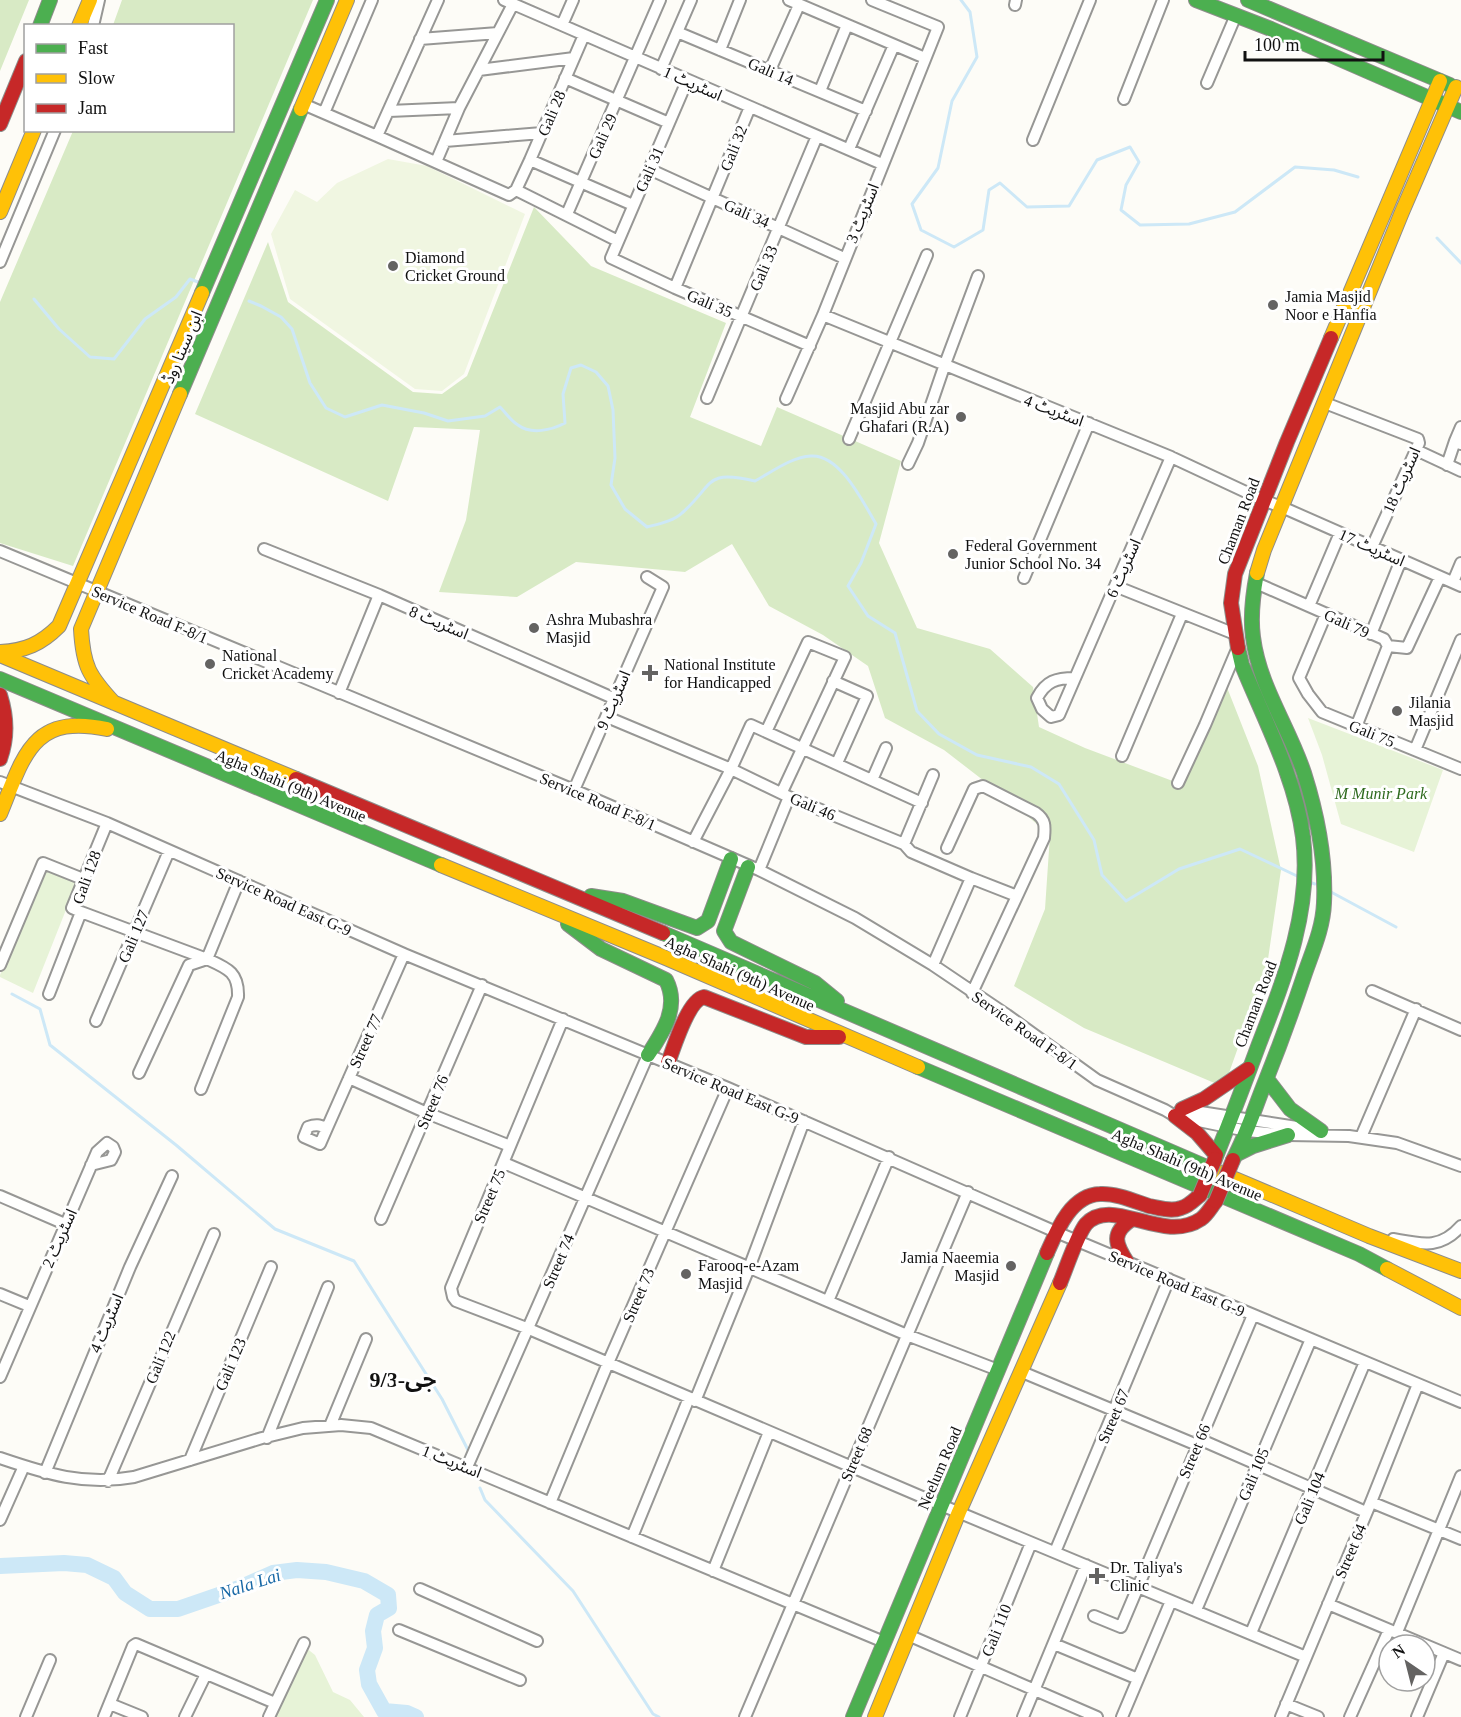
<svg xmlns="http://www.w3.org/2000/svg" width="1461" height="1717" viewBox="0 0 1461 1717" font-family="'Times New Roman','Noto Sans Arabic',serif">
<rect width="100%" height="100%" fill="#fdfcf7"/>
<path fill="#e7f3d7" d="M1308 718 1443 770 1414 852 1341 824 1322 755Z
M46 869 77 882 33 993 0 977V975Z
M305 1647 315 1655 333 1692 350 1700 364 1717H275Z"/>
<path fill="#d8eac5" d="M0 0H29L0 71Z
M122 0H313L73 566 0 543V302L73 131 232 130V26L113 25Z
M534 207 591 266 726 323 690 417 761 446 777 407 901 461 879 543 917 628 990 649 1033 687 1039 727 1085 748 1178 783 1226 685 1258 766 1281 870 1267 966 1224 1087 1084 1028 1014 986 1045 909 1050 835 1001 794 944 750 885 718 868 666 823 635 769 606 732 544 685 572 576 562 517 597 439 592 466 520 480 430 414 427 388 501 195 414 268 242 288 302 413 392 442 394 467 376Z"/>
<path fill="#f0f6e1" d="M388 159 427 166 525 214 464 374 442 391 415 389 290 299 271 234 295 190 317 202 337 183Z"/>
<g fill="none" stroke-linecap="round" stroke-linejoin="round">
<path stroke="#cde8f7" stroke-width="3" d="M961 0 970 12 977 57 952 101 938 168 912 204 921 230 954 247 983 230 989 190 1000 183 1027 207 1069 206 1097 160 1130 147 1139 162 1126 185 1121 210 1140 225 1189 224 1235 212 1295 167 1334 170 1358 177
M1437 238 1461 263
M34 299 59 329 90 357 114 359 145 319 176 297 190 279 198 282
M249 301 261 306 281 317 292 329 310 383 326 408 345 417 382 405 424 413 448 421 485 416 500 407C506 413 511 421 518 425 531 435 552 430 565 423L563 394 571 368 581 365 596 372 608 386 613 410 615 458 611 485 625 509 647 527C658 524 674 521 682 513 715 484 704 469 755 481 772 472 791 457 811 456 840 454 863 502 876 524L861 563 848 586 868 616 895 633 917 711 939 734 977 755 1031 767 1059 784 1094 840 1102 875 1126 901 1179 869 1240 849 1297 876
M1312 883 1315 884
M1331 892 1396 927
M12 994 40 1009 50 1045 176 1145 275 1229 354 1261 442 1399 470 1454
M480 1488 485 1500 573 1591 653 1714 659 1717"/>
<path stroke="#cde8f7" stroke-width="16" d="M0 1566 64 1563 87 1565 114 1578 125 1593 150 1609H178L239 1588 273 1573 297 1570 326 1572 364 1581 388 1595 389 1608 377 1615 373 1631 375 1648 367 1670 369 1684 384 1711 407 1713 416 1717"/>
<g stroke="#979795" stroke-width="14">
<path id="street" d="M504 0 882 164
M789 0 925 58
M1015 5 1016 0
M562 25 573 0
M93 26 99 0
M677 32 866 111
M420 39 498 33
M720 50 740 0
M661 69 691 0
M479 70 574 58
M770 70 799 5
M565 78 669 123
M687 81 611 258 675 288 810 346
M1207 83 1236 15
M820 91 847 25
M1124 99 1163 0
M303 104 377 136 509 195 516 190 530 160 584 35
M389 111 459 108 513 4
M324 113 372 0
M377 136 438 0
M1033 140 1090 0
M445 141 542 133
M849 149 894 45
M530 160 633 205
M436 162 459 108
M649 169 844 258
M516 190 618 241
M567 214 660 0
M0 262 55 130
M675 288 750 107
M823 315 1171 457 1263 500 1284 508 1461 586
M707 398 817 136
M786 399 823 315 938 27 872 0
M1325 403 1418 439 1419 443 1416 450 1372 547
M849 439 927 255
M1455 441 1461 427
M1416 450 1461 471
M908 464 918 443 945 364 978 276
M1447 465 1455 441 1461 444
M264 549 379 595 613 698
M0 551 574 790 759 870 855 918 933 965 1007 1015 1097 1080 1165 1110 1175 1116 1247 1131 1288 1135 1349 1136 1397 1143 1461 1166
M1024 578 1089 423
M1453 582 1461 563
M1256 583 1384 639 1388 646
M1115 586 1235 634
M1309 606 1340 533
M1326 614 1299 678 1308 694 1322 712 1461 769
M1371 634 1401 560
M1388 646 1407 648 1440 577
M1075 678C1056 678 1046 681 1037 698L1042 709 1051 717 1059 715C1096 629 1134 543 1171 457
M833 681 867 696 837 763
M339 693 379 595
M607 717 731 769 789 797 904 844 911 852 971 878 1017 896
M1356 727 1388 646
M766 732 808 642 845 657 782 792
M1415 750 1461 640
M1122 756 1182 614
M872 780 886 748
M0 782 107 823 404 954 728 1088 1056 1232 1461 1402
M1178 783 1205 725 1238 647
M574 790 663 587 647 577
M693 842 731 769 751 725 922 803
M904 844 933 775
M947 848 974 789 983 786 1036 813C1046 820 1045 827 1044 838L972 993
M759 870 789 797
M81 912 207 959C227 968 239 972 238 997L201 1089
M0 965 43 863 83 879
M933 965 971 878
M1372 991 1461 1030
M49 994 81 912 72 908 107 823
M563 1019 451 1288 453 1297 456 1301 529 1329 941 1505 1306 1657
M96 1021 169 851
M139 1073 189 965 207 959 239 881
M349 1078 427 1113 510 1146
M1181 1109 1316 1130
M327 1128C319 1125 316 1124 308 1127L304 1137 320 1144 327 1128 404 954
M1361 1137 1416 1009
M504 1163 907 1335 998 1370
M0 1196 65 1224
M381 1219 482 985
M1393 1239C1421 1244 1440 1250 1461 1226
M0 1294 29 1306
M828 1301 889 1157
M1022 1372 1197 1445
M0 1377 97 1152 107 1143 113 1147 115 1152 111 1160 91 1165
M695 1401 749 1268 804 1121
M330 1426 366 1339
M267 1438 328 1287
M1199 1439 1366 1512
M0 1458C47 1474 84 1486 134 1477L262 1438 303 1428 341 1425 371 1428 884 1642
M190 1460 271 1267
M467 1467 648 1055
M45 1473 130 1267 172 1176
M108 1481 214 1234
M1371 1502 1461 1539
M550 1503 608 1363 728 1088
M0 1520 24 1466
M632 1537 689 1398
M1055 1552 1169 1279
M713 1571 769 1432
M420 1589 537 1641
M1328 1604 1461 1660
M1196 1610 1311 1339
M1094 1616 1121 1627 1253 1315
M399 1630 520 1680
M1397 1632 1461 1476
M1251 1633 1365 1362
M908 1635 1097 1717
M1054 1644 1138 1679
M110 1704 142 1717
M1286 1704 1318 1717
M26 1717 50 1660
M104 1717 133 1646 136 1644 275 1703
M185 1717 206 1674
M269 1717 304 1643
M745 1717 968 1192
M960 1717 1031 1543
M1023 1717 1086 1565
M1122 1717 1171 1601
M1281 1717 1371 1502 1418 1384
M1350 1717 1389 1630
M1417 1717 1444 1653"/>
</g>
<g stroke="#8e8d8b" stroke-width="16">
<path id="fast" d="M1196 0 1271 29 1461 112
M1248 0 1450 85
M40 26 50 0
M202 293 327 0
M180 394 301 109
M0 679 441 865
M748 867 724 931 731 942 815 983 837 1001
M591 896 623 901 697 928 708 921 731 859
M568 924 601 949 666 980C680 1007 663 1032 648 1055
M663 933 1209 1168
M918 1067 1359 1254 1387 1269
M1267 1079 1290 1109 1321 1131
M1237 1154 1253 1146 1288 1135
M1215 1159C1230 1121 1245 1082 1259 1044 1285 977 1312 909 1303 837 1296 779 1264 719 1242 665L1238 648
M1233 1160C1247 1134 1255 1107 1266 1080 1280 1045 1293 1009 1305 973 1313 950 1323 928 1324 903 1326 859 1317 814 1304 773 1289 727 1259 686 1253 637 1250 616 1253 594 1257 573
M853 1717 1047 1253"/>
</g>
<g stroke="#8e8d8b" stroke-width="16">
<path id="slow" d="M79 26 90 0
M301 109 347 0
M0 212 34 130
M1331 338 1440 81
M1257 573 1264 550 1402 212 1456 87
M0 652C25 651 41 644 59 626L202 293
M0 655 296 779
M114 703C89 676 83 666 81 629L180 394
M0 814C24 756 32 713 107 729
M441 865 666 958 918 1067
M1209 1168 1369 1236 1461 1271
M1387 1269 1461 1308
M875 1717 959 1512 1060 1283"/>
</g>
<g stroke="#8e8d8b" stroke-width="16">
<path id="jam" d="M0 124 26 61
M1238 648 1231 603 1235 574 1287 442 1331 338
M0 695C7 717 8 737 0 759
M296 779 663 933
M668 1063C674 1047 688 1000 704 997L806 1037H839
M1182 1109 1204 1099 1248 1069
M1175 1116 1197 1133 1216 1155
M1047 1253C1057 1230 1071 1195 1100 1194 1116 1193 1134 1201 1149 1206 1160 1208 1171 1212 1181 1208 1189 1206 1194 1200 1200 1195
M1127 1262C1115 1243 1111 1233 1132 1219
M1060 1283C1066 1269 1077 1235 1086 1224 1112 1195 1163 1245 1201 1219 1207 1215 1211 1207 1216 1201"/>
</g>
<use href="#street" stroke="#fffffe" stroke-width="10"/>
<use href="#fast" stroke="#4caf50" stroke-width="14"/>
<use href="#slow" stroke="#ffc107" stroke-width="14"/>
<use href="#jam" stroke="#c62828" stroke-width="14"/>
<g stroke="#8e8d8b" stroke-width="16" stroke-linecap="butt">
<path id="jam-bridge" d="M1200 1195 1215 1159
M1216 1201 1233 1160"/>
</g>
<use href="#jam-bridge" stroke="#c62828" stroke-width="14"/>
</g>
<g fill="#646362" stroke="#fff" stroke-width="2">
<circle cx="393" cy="266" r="6"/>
<circle cx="1273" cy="305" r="6"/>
<circle cx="961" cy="417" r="6"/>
<circle cx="953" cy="554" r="6"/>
<circle cx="534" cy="628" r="6"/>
<circle cx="210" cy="664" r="6"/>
<path d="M647 664h6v6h6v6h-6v6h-6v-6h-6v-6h6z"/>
<circle cx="1397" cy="711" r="6"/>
<circle cx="1011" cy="1266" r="6"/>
<circle cx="686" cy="1274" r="6"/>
<path d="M1094 1567h6v6h6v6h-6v6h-6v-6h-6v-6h6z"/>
</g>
<g text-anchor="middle" stroke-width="6" stroke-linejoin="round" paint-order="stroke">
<g font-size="16" fill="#111" stroke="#fff">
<text transform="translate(771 71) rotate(23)" y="6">Gali 14</text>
<text transform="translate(693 83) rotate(24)" y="6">اسٹریٹ 1</text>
<text transform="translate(551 113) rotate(-67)" y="6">Gali 28</text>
<text transform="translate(602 136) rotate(-66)" y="6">Gali 29</text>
<text transform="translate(733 148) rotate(-68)" y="6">Gali 32</text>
<text transform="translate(649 169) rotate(-66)" y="6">Gali 31</text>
<text transform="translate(747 213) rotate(24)" y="6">Gali 34</text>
<text transform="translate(862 213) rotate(-68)" y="6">اسٹریٹ 3</text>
<text transform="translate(763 268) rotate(-67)" y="6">Gali 33</text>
<text transform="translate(710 303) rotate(23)" y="6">Gali 35</text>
<text transform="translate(182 347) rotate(-67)" y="6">ابن سینا روڈ</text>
<text transform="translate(1054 410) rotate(21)" y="6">اسٹریٹ 4</text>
<text transform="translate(1401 480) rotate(-66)" y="6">اسٹریٹ 18</text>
<text transform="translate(1238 521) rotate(-69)" y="6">Chaman Road</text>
<text transform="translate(1372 547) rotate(24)" y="6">اسٹریٹ 17</text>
<text transform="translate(1123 568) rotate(-66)" y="6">اسٹریٹ 6</text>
<text transform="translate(150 614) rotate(23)" y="6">Service Road F-8/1</text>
<text transform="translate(439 622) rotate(23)" y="6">اسٹریٹ 8</text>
<text transform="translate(1347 623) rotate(24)" y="6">Gali 79</text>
<text transform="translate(613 700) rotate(-67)" y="6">اسٹریٹ 9</text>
<text transform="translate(1372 733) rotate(22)" y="6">Gali 75</text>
<text transform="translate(291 785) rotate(23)" y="6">Agha Shahi (9th) Avenue</text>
<text transform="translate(598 801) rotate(23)" y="6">Service Road F-8/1</text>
<text transform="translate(813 806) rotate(23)" y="6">Gali 46</text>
<text transform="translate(86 877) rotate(-70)" y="6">Gali 128</text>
<text transform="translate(284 901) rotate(24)" y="6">Service Road East G-9</text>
<text transform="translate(133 936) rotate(-67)" y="6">Gali 127</text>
<text transform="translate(740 973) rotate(24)" y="6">Agha Shahi (9th) Avenue</text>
<text transform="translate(1255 1004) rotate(-69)" y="6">Chaman Road</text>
<text transform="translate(1025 1030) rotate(35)" y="6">Service Road F-8/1</text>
<text transform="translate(365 1041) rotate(-66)" y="6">Street 77</text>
<text transform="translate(731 1090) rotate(23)" y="6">Service Road East G-9</text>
<text transform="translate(432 1102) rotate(-67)" y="6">Street 76</text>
<text transform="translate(1187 1164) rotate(23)" y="6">Agha Shahi (9th) Avenue</text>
<text transform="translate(489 1196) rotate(-67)" y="6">Street 75</text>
<text transform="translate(59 1238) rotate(-66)" y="6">اسٹریٹ 2</text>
<text transform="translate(558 1261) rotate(-67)" y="6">Street 74</text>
<text transform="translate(1177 1283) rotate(23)" y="6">Service Road East G-9</text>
<text transform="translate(638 1295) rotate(-67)" y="6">Street 73</text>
<text transform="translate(106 1323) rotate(-67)" y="6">اسٹریٹ 4</text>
<text transform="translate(160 1357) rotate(-68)" y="6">Gali 122</text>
<text transform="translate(230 1364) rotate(-67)" y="6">Gali 123</text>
<text transform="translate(1113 1416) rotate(-67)" y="6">Street 67</text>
<text transform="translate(1194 1451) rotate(-67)" y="6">Street 66</text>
<text transform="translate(856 1454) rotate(-67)" y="6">Street 68</text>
<text transform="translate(452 1461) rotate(22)" y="6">اسٹریٹ 1</text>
<text transform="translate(939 1468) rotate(-67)" y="6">Neelum Road</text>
<text transform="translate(1253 1474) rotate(-67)" y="6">Gali 105</text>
<text transform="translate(1309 1498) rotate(-67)" y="6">Gali 104</text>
<text transform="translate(1350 1551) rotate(-67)" y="6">Street 64</text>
<text transform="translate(996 1630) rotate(-68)" y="6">Gali 110</text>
</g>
<g font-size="16" fill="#111" stroke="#fff" text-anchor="start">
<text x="405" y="263">Diamond<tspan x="405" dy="18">Cricket Ground</tspan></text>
<text x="1285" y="302">Jamia Masjid<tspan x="1285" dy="18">Noor e Hanfia</tspan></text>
<text x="949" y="414" text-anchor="end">Masjid Abu zar<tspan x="949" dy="18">Ghafari (R.A)</tspan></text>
<text x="965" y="551">Federal Government<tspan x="965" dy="18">Junior School No. 34</tspan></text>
<text x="546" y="625">Ashra Mubashra<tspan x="546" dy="18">Masjid</tspan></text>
<text x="222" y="661">National<tspan x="222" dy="18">Cricket Academy</tspan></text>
<text x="664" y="670">National Institute<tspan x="664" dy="18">for Handicapped</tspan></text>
<text x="1409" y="708">Jilania<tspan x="1409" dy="18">Masjid</tspan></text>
<text x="999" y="1263" text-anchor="end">Jamia Naeemia<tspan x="999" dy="18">Masjid</tspan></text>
<text x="698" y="1271">Farooq-e-Azam<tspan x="698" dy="18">Masjid</tspan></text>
<text x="1110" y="1573">Dr. Taliya's<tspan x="1110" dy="18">Clinic</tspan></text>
</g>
<g font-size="16" font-style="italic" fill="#2f6b1f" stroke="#fff">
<text x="1381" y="799">M Munir Park</text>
</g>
<g font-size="18" font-style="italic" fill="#1768a6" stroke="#fff">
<text transform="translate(250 1584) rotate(-18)" y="6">Nala Lai</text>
</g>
<g font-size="22" font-weight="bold" fill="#111" stroke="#fff">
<text x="403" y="1387">جی-9/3</text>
</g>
</g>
<rect x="24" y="24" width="210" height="108" fill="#ffffff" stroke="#a0a0a0" stroke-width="1.5"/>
<rect x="36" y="44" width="30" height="9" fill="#4caf50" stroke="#a0a0a0" stroke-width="1.5"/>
<text x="78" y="54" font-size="18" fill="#111111">Fast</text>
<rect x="36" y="74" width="30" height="9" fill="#ffc107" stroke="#a0a0a0" stroke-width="1.5"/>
<text x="78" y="84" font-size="18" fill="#111111">Slow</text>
<rect x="36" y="104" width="30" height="9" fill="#c62828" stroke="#a0a0a0" stroke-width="1.5"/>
<text x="78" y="114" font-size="18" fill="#111111">Jam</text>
<g transform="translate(1407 1663) rotate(325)"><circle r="28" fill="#ffffff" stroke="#a0a0a0" stroke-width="1.5"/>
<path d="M0-4.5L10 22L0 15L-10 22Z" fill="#646362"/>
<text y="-9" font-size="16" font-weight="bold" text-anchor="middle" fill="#111111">N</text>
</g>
<path d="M1245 51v9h138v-9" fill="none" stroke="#111111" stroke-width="3"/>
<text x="1254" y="51" font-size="18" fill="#111111" stroke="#ffffff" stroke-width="4.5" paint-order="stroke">100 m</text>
</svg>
